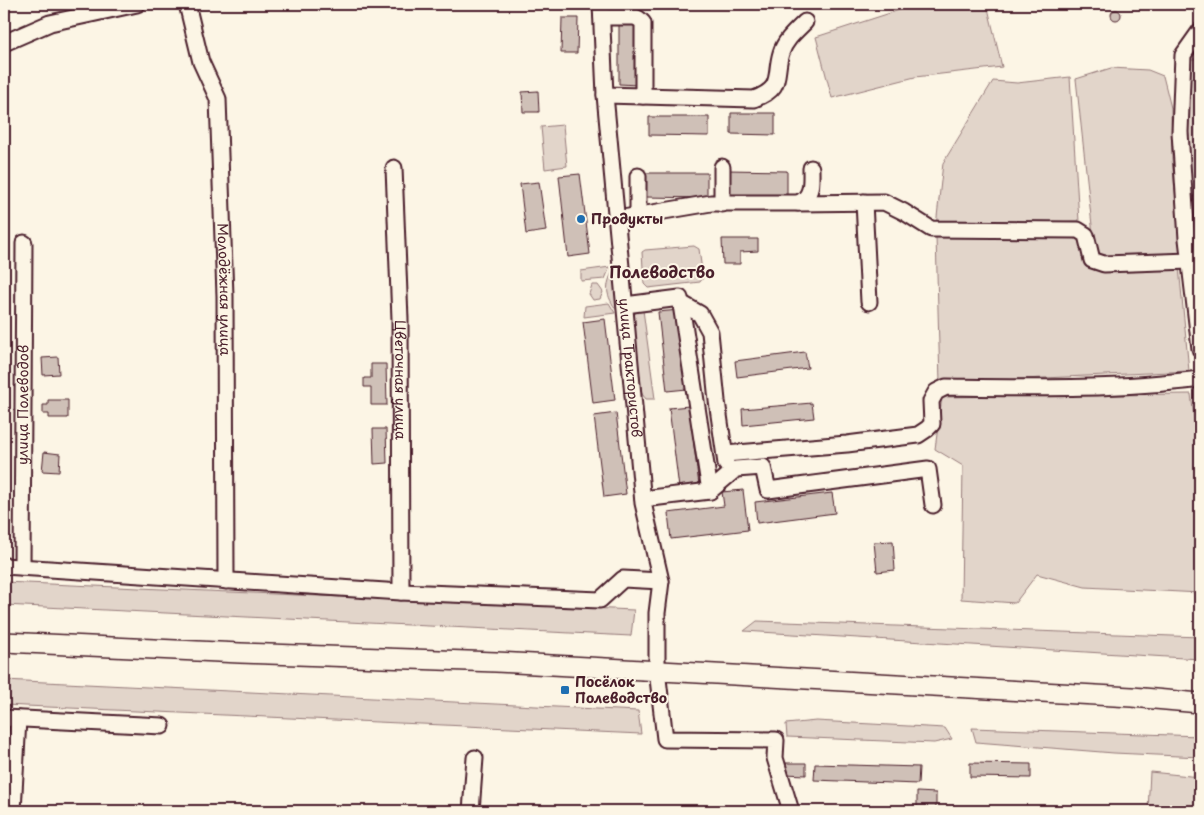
<svg xmlns="http://www.w3.org/2000/svg" width="1204" height="815" viewBox="0 0 1204 815" font-family="'Playpen Sans',sans-serif">
<rect width="100%" height="100%" fill="#fcf5e5"/>
<filter id="ink" filterUnits="userSpaceOnUse"><feTurbulence type="fractalNoise" baseFrequency=".02" numOctaves="2"/><feDisplacementMap in="SourceGraphic" scale="10" xChannelSelector="R" yChannelSelector="G"/><feConvolveMatrix kernelMatrix="1 2 1 2 8 2 1 2 1" color-interpolation-filters="sRGB"/></filter>
<g filter="url(#ink)">
<path fill="#e2d5ca" stroke="#967a7a" d="M918 4H987L1002 67 915 77 832 98 816 37Z
M1189 59H1200V286L1187 136Z
M1111 68 1148 70 1163 76 1171 108 1172 159 1181 251 1175 257 1104 260 1095 253 1076 79Z
M1070 77 1079 221 936 226 943 163 993 81 1017 83Z
M563 125 567 166 545 169 541 127Z
M1078 234 1084 264 1106 271 1179 267 1189 371 940 383 936 236Z
M694 246 699 249 703 278 700 282 648 288 644 284 642 252 645 250Z
M610 267 605 279 581 281V271Z
M614 269 617 311C606 295 604 287 614 269Z
M592 285H598L603 292 600 299 593 300 589 294Z
M609 303 615 313 584 317 585 306Z
M643 310 655 399H646L642 394 633 317 636 312Z
M1191 394 1200 464V593L1085 587 1037 574 1015 603 961 599 963 466 935 449 942 397Z
M4 582 634 610 631 636 4 605Z
M757 621 1200 637V659L744 631Z
M4 680 638 711 641 734 4 705Z
M816 721 945 728 952 739 934 743 787 737 786 724Z
M972 728 1200 736V757L1114 753 976 742Z
M1150 772 1200 777V811H1148Z"/>
<path fill="#cfc0b7" stroke="#4a1f2b" d="M1111 15a5 5 0 1 1 10 0a5 5 0 1 1-10 0Z
M562 18H578L577 53H561Z
M619 22 638 23V85L619 84Z
M538 91 539 112H523L522 92Z
M731 113H775V135L731 134Z
M649 117H709V136L649 135Z
M726 170 787 171V195H726Z
M645 173H707V198L645 197Z
M580 174 590 254 568 257 559 176Z
M539 182 546 231 526 234 520 184Z
M722 239H758V251L740 252V264H723Z
M679 310 687 389 667 391 658 312Z
M605 319 615 400 593 403 583 322Z
M805 352 808 368 737 377 735 361Z
M58 357 59 374 43 375 42 358Z
M371 364H386L387 405H371V387H364V378H371Z
M48 400H68V418H49V414H43V405H48Z
M812 403 814 418 743 425 742 409Z
M689 406 699 485 679 488 669 408Z
M616 413 626 494 604 497 594 416Z
M373 429H386L387 463 374 464Z
M44 452 60 454 59 472 42 471Z
M743 490 748 530 671 539 668 513 724 506 722 492Z
M832 493 835 513 757 523 755 502Z
M893 541 895 570 877 572 874 542Z
M786 763H806V775L785 774Z
M970 763 1031 764V778L970 777Z
M815 764 919 767 918 784 814 780Z
M917 792 936 793V811H917Z"/>
<g fill="none" stroke-linecap="round" stroke-linejoin="round">
<g stroke="#4a1f2b" stroke-width="19">
<g id="minor">
<path id="s1" d="M187 4 201 62 218 99 225 296 226 581"/>
<path id="s2" d="M601 4 605 95 643 503 661 581 657 613V670L665 739 776 740 775 758 791 811"/>
<path d="M602 17H635L639 19 643 23V96"/>
<path d="M1200 31 1183 55 1180 132 1187 239 1200 349"/>
<path d="M4 43 50 23 137 4"/>
<path d="M605 95 754 99C784 88 774 76 781 53 785 40 796 31 805 22"/>
<path id="s3" d="M394 168 400 319 401 592"/>
<path d="M864 202 869 302"/>
<path d="M798 203 884 202 904 212 931 229 1078 230 1086 235 1092 260 1104 264 1190 261"/>
<path d="M722 204V167"/>
<path d="M638 216V176"/>
<path d="M617 219 711 203H798C813 197 811 182 811 168"/>
<path d="M681 303 700 314 710 332 717 401 726 464"/>
<path d="M625 305 680 298 710 491 643 499"/>
<path d="M725 454 847 444 918 435 927 429 932 424 931 401 936 392 946 387C1030 388 1116 390 1200 379"/>
<path d="M710 491 736 469 763 467 768 490 928 469 933 505"/>
<path d="M4 566 401 592 600 600 623 579 661 581"/>
<path id="s4" d="M22 567 24 243"/>
<path d="M4 718 162 726"/>
<path d="M13 811 18 719"/>
<path d="M471 811 475 758"/>
</g>
</g>
<g stroke="#4a1f2b" stroke-width="22">
<path id="major" d="M4 642 240 653 496 662 1132 697 1200 703"/>
</g>
<use href="#minor" stroke="#fcf5e5" stroke-width="15"/>
<use href="#major" stroke="#fcf5e5" stroke-width="19"/>
</g>
</g>
<g fill="#1f6fb2" stroke="#fcf5e5" stroke-width="2">
<circle cx="581" cy="219" r="5"/>
<rect x="560" y="685" width="10" height="10" rx="2.5"/>
</g>
<g text-anchor="middle" stroke-width="4" stroke-linejoin="round" paint-order="stroke">
<g font-size="14" font-weight="bold" fill="#4a1f2b" stroke="#fcf5e5" text-anchor="start">
<text x="591" y="224">Продукты</text>
<text x="575" y="687">Посёлок<tspan x="575" dy="16">Полеводство</tspan></text>
</g>
<g font-size="14" fill="#4a1f2b" stroke="#fcf5e5">
<text dy="5" stroke="none"><textPath href="#s1" startOffset="291">Молодёжная улица</textPath></text>
<text dy="5" stroke="none"><textPath href="#s2" startOffset="365">улица Трактористов</textPath></text>
<text dy="5" stroke="none"><textPath href="#s3" startOffset="212">Цветочная улица</textPath></text>
<text dy="5" stroke="none"><textPath href="#s4" startOffset="162">улица Полеводов</textPath></text>
</g>
<g font-size="16" font-weight="bold" fill="#4a1f2b" stroke="#fcf5e5">
<text x="662" y="278">Полеводство</text>
</g>
</g>
<rect width="1204" height="815" fill="none" stroke="#fcf5e5" stroke-width="20"/>
<rect x="10" y="10" width="1184" height="795" fill="none" stroke="#4a1f2b" stroke-width="2" filter="url(#ink)"/>
</svg>
